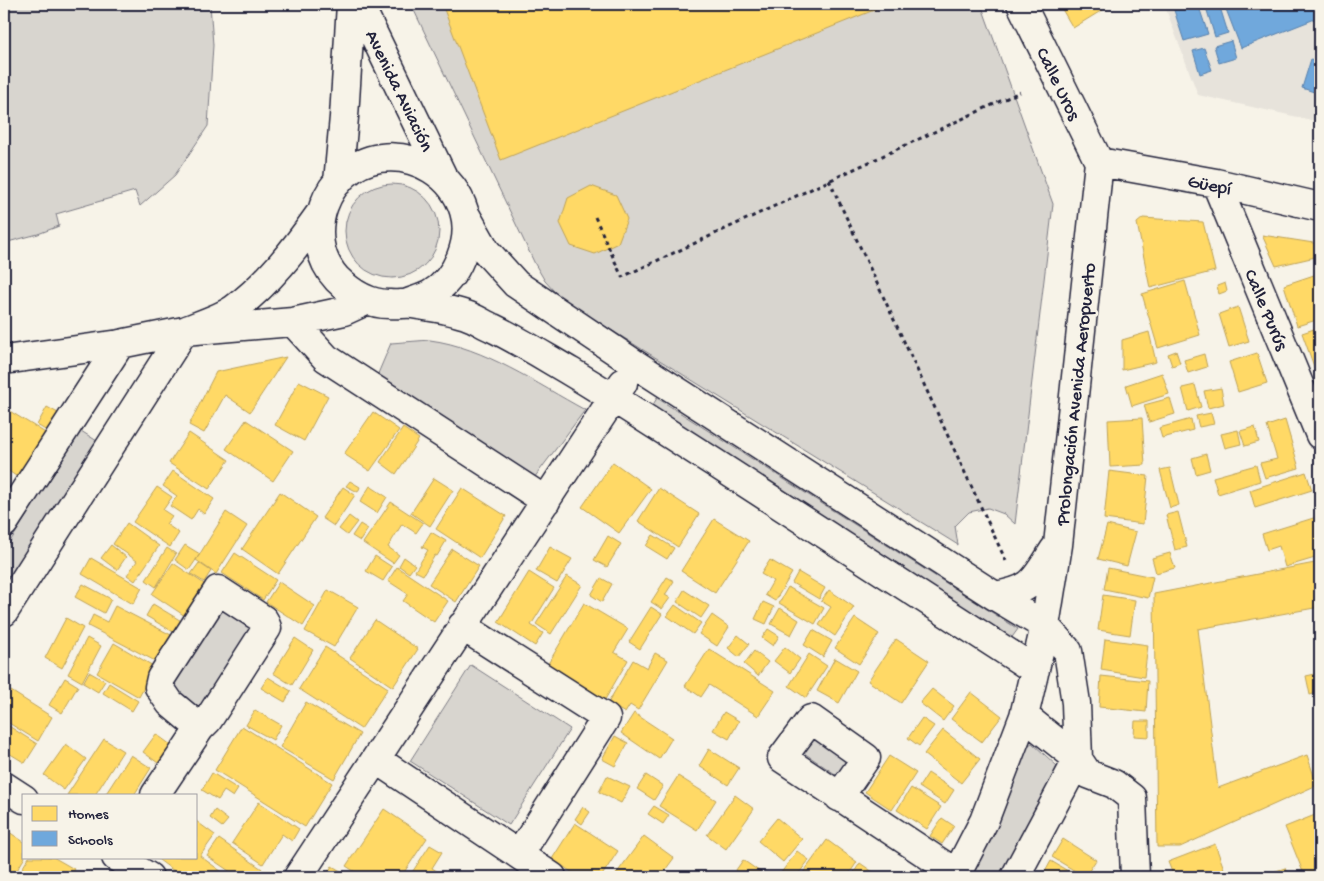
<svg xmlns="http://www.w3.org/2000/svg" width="1324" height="881" viewBox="0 0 1324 881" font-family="'Gochi Hand',sans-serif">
<rect width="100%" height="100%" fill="#f7f3e8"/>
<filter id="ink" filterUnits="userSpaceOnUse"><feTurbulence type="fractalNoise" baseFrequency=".02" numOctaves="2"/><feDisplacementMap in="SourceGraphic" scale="10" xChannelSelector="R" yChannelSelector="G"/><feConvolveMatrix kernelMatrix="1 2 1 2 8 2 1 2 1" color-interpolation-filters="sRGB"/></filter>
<g filter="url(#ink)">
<path fill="#e7e3db" d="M1164 4H1320V122L1198 95Z"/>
<path fill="#d8d5cf" stroke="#7d7c85" d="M4 4H210L213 45 208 126 175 175 140 206 135 191 56 214 59 226 38 234 4 243Z
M411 4H981L1053 204 1015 524 1004 514 988 508 969 512 955 526 958 545 561 299 545 281 535 264Z
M345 231a47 47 0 1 1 94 0a47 47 0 1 1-94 0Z
M430 340C484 347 537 384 585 410L534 478 377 376 391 343Z
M657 398 1018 629 1010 640 650 410Z
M81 431 97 441 4 585V551Z
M221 602 252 627 201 714 175 697 171 680Z
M471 665 570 729 509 825 410 761Z
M816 734 854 760 841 778 804 753Z
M1032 743 1057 766 1039 807 999 877H971L996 827 1025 747Z"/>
<path fill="#ffd966" stroke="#bda259" d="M442 4H889L501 160Z
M1059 4H1100L1104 9 1073 28Z
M591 186 616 195 627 219 618 243 595 254 571 246 560 223 568 198Z
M1143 218 1203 222 1215 271 1150 288 1137 223Z
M1262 235 1320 244V256L1276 266Z
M1320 273V319L1297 326 1284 285Z
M1185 281 1200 335 1158 348 1142 294Z
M1225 283 1227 291 1219 294 1217 286Z
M1238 307 1249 341 1229 347 1219 314Z
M1317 328 1320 337V370L1316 372 1302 333Z
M1149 332 1156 362 1122 370V340Z
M1176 351 1180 363 1172 366 1168 354Z
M1257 353 1267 383 1238 392 1229 362Z
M1204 354 1207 367 1188 373 1184 360Z
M286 357 250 412 225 395 204 433 189 425 216 372Z
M1162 373 1169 394 1132 406 1126 385Z
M299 381 328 396 304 441 275 425Z
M1195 385 1201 407 1188 411 1182 388Z
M1221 388 1224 404 1208 408 1204 391Z
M1170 398 1175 414 1149 422 1144 405Z
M47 407 58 413 47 431 37 425Z
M8 410 47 434 19 478 4 468V417Z
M373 412 399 430 370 471 344 454Z
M1211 413 1214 424 1199 427 1196 416Z
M1142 418 1145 465 1110 467 1108 420Z
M1191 419 1193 430 1162 438 1159 428Z
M246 420 293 451 273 481 226 449Z
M1285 420 1299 468 1265 478 1260 463 1277 459 1267 426Z
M1255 427 1259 442 1245 446 1240 431Z
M403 428 419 439 396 474 380 462Z
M1238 430 1241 444 1225 448 1221 434Z
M189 433 229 460 209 489 169 463Z
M1206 454 1210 470 1196 474 1192 458Z
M613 462 651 489 619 533 582 507Z
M1256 465 1260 481 1218 494 1213 477Z
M1170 468 1179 505 1170 508 1160 470Z
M173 471 214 499 204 514 198 509 191 520 170 506 177 496 163 486Z
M1109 471 1148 476 1143 524 1104 519Z
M1306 472 1312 490 1255 508 1250 490Z
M434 478 453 490 430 526 411 513Z
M350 481 360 487 358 492 346 486Z
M370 486 387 497 377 513 360 502Z
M157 487 172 497 163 510 172 516 166 524 179 533 170 547 133 522Z
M343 487 355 495 334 526 322 518Z
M462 488 506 516 480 558 436 529Z
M659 488 699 514 678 547 638 521Z
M280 492 316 517 278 574 242 549Z
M391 502 423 523 416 533 402 524 388 547 399 555 393 563 363 543Z
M226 512 247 526 216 574 196 560Z
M1178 512 1187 547 1175 550 1166 515Z
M349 516 357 522 347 535 339 529Z
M1320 516V559L1315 561V558L1285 567 1279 546 1267 550 1262 534Z
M714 519 749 541 715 593 681 571Z
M127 523 159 546 135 581 127 575 137 561 113 544Z
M360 524 368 529 360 541 352 536Z
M1107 525 1136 532 1127 566 1098 559Z
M431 532 446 541 437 556 435 555 423 575 415 571 428 550 422 547Z
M653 535 674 548 667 559 646 546Z
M608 536 621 544 607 567 594 560Z
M111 545 126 557 117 570 101 558Z
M185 545 200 554 189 570 175 560Z
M550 547 572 559 557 583 536 571Z
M167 548 176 554 156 587 146 580Z
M452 549 479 566 456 602 429 584Z
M235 553 276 580 263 600 222 573Z
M1170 553 1175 568 1156 573 1152 558Z
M375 556 392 567 383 581 366 571Z
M404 557 415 565 409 573 399 566Z
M91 558 142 588 133 604 82 574Z
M770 560 792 573 775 601 765 595 773 581 761 574Z
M1320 562V607L1198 629 1218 788 1307 755 1317 785 1180 847H1157L1154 594Z
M173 563 206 585 185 616 152 594Z
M199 563 211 571 204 582 191 574Z
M397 567 448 601 434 622 403 601 408 594 388 581Z
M1108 568 1153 577 1148 598 1104 589Z
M529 572 554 588 531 625 543 633 535 646 498 622Z
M798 572 825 588 819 599 792 583Z
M567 576 582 585 551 634 536 624Z
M667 577 674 581 665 595 670 598 662 609 651 602Z
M601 578 612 584 602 602 591 595Z
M279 582 315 606 303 626 266 602Z
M83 584 111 599 104 613 75 597Z
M788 587 824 608 815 624 779 603Z
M328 590 358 607 334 647 305 631Z
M684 590 709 606 701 618 677 602Z
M829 590 854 607 835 636 819 625 831 607 821 601Z
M1103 595 1135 600 1130 635 1098 630Z
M763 602 774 607 766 624 755 619Z
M584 603 628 629 614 652 628 660 603 703 545 669Z
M153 604 183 622 177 634 146 616Z
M675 605 701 623 693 634 667 616Z
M115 606 175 637 161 664 88 626 93 615 107 622Z
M651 607 662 614 640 649 629 642Z
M780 608 799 620 791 635 771 624Z
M712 615 729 627 717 646 699 634Z
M66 618 83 628 62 668 45 658Z
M855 618 879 634 859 664 835 648Z
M375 620 418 649 393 687 350 658Z
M768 629 779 636 773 646 762 638Z
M813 630 832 641 823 657 804 645Z
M738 635 749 644 739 657 728 648Z
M87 638 101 646 82 682 68 674Z
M295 638 313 650 292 685 273 673Z
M896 639 929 661 901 703 868 681Z
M1105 639 1148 645 1144 677 1101 670Z
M114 643 155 667 139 697 97 673Z
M325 647 388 688 361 729 299 689Z
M785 647 800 659 790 673 774 661Z
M709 649 775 691 758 716 709 685 701 697 685 686Z
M754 651 768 662 758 676 744 664Z
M655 653 668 660 638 710 630 705 625 713 608 703 633 660 647 668Z
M809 654 827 666 806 698 789 686Z
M835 658 857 671 839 703 817 691Z
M89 672 105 681 98 692 83 683Z
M1320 673V692L1310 695 1306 676Z
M1101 676 1148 681 1146 712 1099 707Z
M268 677 291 691 285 702 261 688Z
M65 678 78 686 62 713 49 705Z
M109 683 138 701 132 711 103 693Z
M932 689 954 706 943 721 920 703Z
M11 691 52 717 38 741 4 720V703Z
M971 692 1002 716 982 742 951 719Z
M306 702 360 734 334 779 280 747Z
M255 710 281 725 273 740 246 725Z
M724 712 739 721 729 739 713 730Z
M634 713 672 738 659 759 621 733Z
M922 718 934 726 919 746 908 738Z
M1135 721H1149V737L1134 736Z
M4 723 37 744 25 763 4 750Z
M242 726 332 783 305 827 215 770Z
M943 730 980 759 961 783 924 754Z
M156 734 171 745 158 763 143 752Z
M615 736 628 743 615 766 602 759Z
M104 739 123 751 95 795H67Z
M66 744 86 759 64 790 44 775Z
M709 749 739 768 728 785 699 766Z
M131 755 151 768 134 795H105Z
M889 756 916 773 892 810 865 792Z
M212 773 238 789 233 797 224 791 218 800 202 790Z
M928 773 954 790 945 804 919 787Z
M646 775 663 786 654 800 637 789Z
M607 776 630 787 621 803 599 792Z
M678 776 716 800 697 830 659 806Z
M911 788 941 807 927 829 897 810Z
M735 795 754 809 726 849 707 835Z
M259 802 299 829 292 841 282 834 263 864 232 843Z
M654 806 669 815 663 824 648 814Z
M583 807 590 812 582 824 575 819Z
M384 809 427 838 401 877H363L346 866Z
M215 810 228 820 222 827 210 818Z
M1320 813V877H1305L1285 827Z
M777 818 802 839 783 862 758 841Z
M942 818 954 826 942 844 930 836Z
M196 821 215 835 200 856 229 877H182L155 857H196Z
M575 823 618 851 601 877H579L552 859Z
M6 830 24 842V857H25L13 877H4V833Z
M644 836 674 858 660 877H614Z
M219 839 262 869 257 877H238L207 856Z
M1063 839 1096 860 1085 877 1052 857Z
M827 840 857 862 847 877H800Z
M1215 844 1227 877H1174L1168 862Z
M430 845 442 852 432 868 446 877H409Z
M797 851 809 860 796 877H778Z
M29 857H53L74 869 69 877H17Z
M743 860 763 874 760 877H731Z
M1051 861 1078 877H1042Z
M860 863 880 877H851Z
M332 866 351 877H325Z
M1285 868 1288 877H1261V876Z"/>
<path fill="#6fa8dc" stroke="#5880ac" d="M1172 4H1198L1208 34 1184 41Z
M1205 4H1219L1228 33 1215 37Z
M1224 4H1320V17L1241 48Z
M1231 41 1236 58 1219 63 1214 46Z
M1204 48 1212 70 1200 74 1193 51Z
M1311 59 1320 63V94L1302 88Z"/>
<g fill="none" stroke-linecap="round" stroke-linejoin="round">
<g stroke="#22223b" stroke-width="31">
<path id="minor" d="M359 4 443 177
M1021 4 1099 162
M1099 162 1216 183 1320 207
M338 182 344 117 351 4
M1216 183 1320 435
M465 214 486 251 516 284 635 364 995 596 1045 626 1068 651 1076 703 1078 759 1015 877
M408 303C416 300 424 298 431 294 457 278 473 241 464 211 453 175 416 153 380 158 325 166 299 238 337 279 351 293 369 304 389 304 398 305 405 303 413 304 430 307 450 309 466 315 475 318 484 324 493 328 520 341 545 357 571 372 621 402 669 434 718 465 824 533 930 601 1035 670
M293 322 326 358 546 501
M4 360 120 344 184 331 293 322 344 311 368 300
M4 523 120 344
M995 596C1033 590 1034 581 1054 550
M4 612 184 331C199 325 221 318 234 309 268 284 295 249 319 215
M462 626 606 718 519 855
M1024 716 1078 759 1088 774 1114 784 1132 798 1135 877
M377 760 552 877
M4 786 24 799
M155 795 200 728 208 720 267 628 264 620 218 590 161 678 159 687 170 703 200 728
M839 797 866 758 811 719 782 758 957 874
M116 857 149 877
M298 877 623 383
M955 877 984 821 1024 716 1045 626 1058 545 1099 162"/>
</g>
<path stroke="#22223b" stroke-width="3" stroke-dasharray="4 4" stroke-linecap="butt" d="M829 180 1006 561
M595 217 622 277 1020 92"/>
<use href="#minor" stroke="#f7f3e8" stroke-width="28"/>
</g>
</g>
<g text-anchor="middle" stroke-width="5" stroke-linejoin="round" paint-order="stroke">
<g font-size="19" fill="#22223b" stroke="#f7f3e8">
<text transform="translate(1060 83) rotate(64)" y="7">Calle Uros</text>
<text transform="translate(401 90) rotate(64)" y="7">Avenida Aviación</text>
<text transform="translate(1210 183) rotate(11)" y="7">Güepí</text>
<text transform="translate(1268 309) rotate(67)" y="7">Calle Purús</text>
<text transform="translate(1074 394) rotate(-84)" y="7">Prolongación Avenida Aeropuerto</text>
</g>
</g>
<rect width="1324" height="881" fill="none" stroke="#f7f3e8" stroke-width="20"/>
<rect x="10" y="10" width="1304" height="861" fill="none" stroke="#22223b" stroke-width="2" filter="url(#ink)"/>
<rect x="22" y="794" width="175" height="65" fill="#f7f3e8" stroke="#a29fa3"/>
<rect x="32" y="806" width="25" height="15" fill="#ffd966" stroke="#a29fa3"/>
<text x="68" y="818" font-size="15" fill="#22223b">Homes</text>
<rect x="32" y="831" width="25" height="15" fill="#6fa8dc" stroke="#a29fa3"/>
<text x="68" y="844" font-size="15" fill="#22223b">Schools</text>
</svg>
